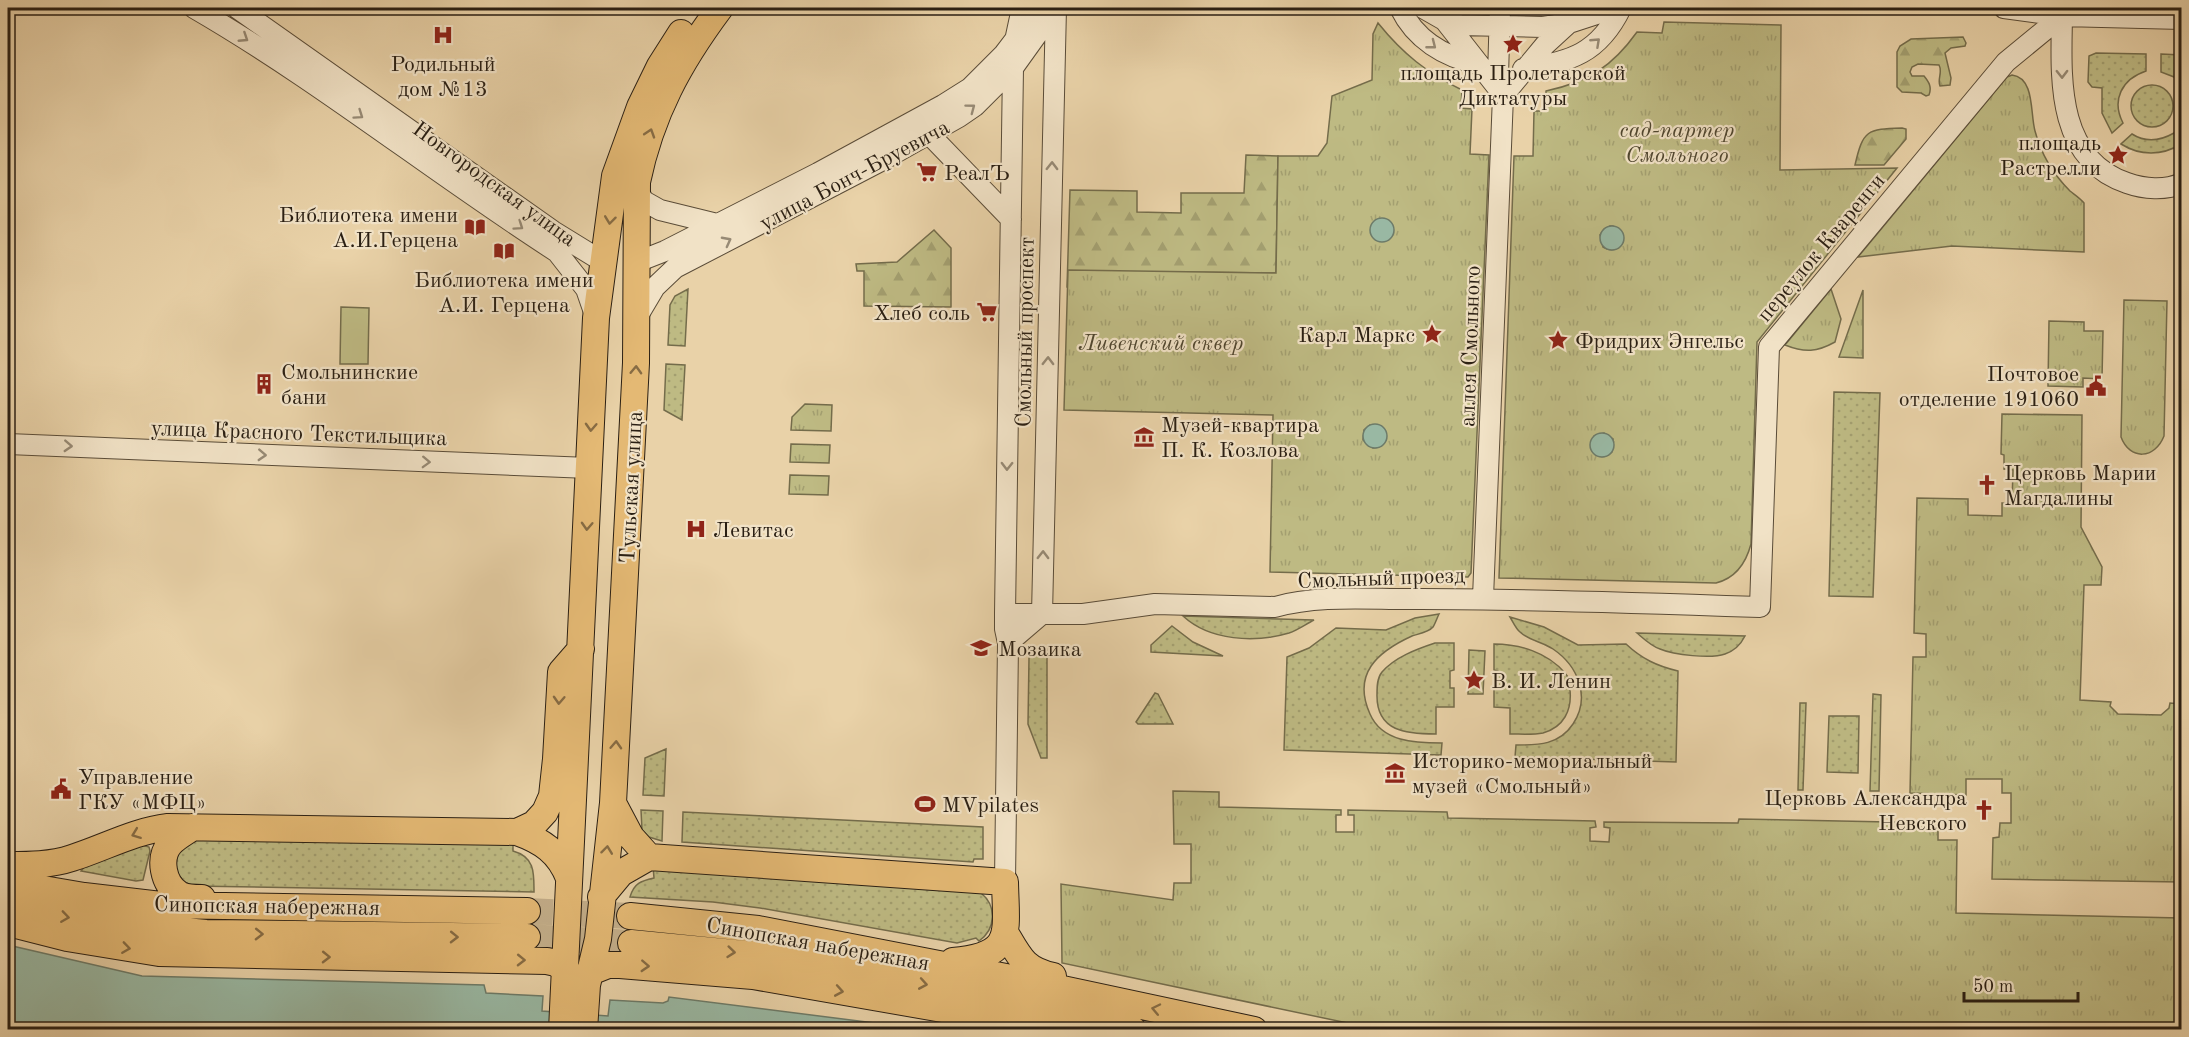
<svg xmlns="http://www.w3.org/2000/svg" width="2189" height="1037" viewBox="0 0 2189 1037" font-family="'Old Standard TT',serif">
<defs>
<pattern id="grass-dots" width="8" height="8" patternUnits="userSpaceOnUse" patternTransform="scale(1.5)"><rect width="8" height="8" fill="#beba83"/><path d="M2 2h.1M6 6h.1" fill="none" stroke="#a39f70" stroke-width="1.8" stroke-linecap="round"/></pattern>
<pattern id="forest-firs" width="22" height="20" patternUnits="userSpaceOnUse" patternTransform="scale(1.5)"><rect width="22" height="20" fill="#beba83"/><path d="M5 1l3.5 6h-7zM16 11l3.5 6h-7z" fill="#a39f70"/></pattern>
<pattern id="park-tufts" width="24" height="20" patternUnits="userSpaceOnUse" patternTransform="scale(1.5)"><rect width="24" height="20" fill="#beba83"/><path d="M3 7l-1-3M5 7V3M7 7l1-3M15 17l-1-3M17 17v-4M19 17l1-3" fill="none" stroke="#a39f70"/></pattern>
</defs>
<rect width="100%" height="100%" fill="#e9d2a8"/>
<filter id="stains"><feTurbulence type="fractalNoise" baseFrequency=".00333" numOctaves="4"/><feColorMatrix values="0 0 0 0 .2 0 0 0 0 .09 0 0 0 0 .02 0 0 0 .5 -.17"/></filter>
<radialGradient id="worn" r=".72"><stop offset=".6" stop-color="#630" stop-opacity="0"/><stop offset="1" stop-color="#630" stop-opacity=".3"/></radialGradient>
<path fill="url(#grass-dots)" stroke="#746c4b" stroke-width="1.5" d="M2096 53 2146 54V71C2122 79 2111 100 2123 123L2112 133 2102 113V88L2092 87 2088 82 2089 56Z
M2161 54 2181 55V86L2174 77 2161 72Z
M2131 106a21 21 0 1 1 42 0a21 21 0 1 1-42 0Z
M2174 133 2181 140V144C2162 156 2140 156 2121 144L2132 134C2146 143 2160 141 2174 133Z
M688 289 685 346 668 345 670 305 675 296Z
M666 364 685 365 682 420 664 410Z
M1834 392 1880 393 1873 597 1829 596Z
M1439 614C1437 618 1435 624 1433 627 1429 632 1418 634 1412 636 1377 652 1352 674 1370 714 1382 742 1415 743 1442 743L1441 755 1284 750 1287 657 1309 648 1336 628 1386 630 1415 618Z
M1183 616 1314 620C1306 624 1298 630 1289 633 1255 643 1210 641 1183 616Z
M1510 617 1544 627 1578 645 1626 644C1642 659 1657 666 1678 671L1676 762 1515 757 1516 745C1539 745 1559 745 1573 724 1591 697 1578 666 1553 649 1543 642 1528 640 1520 632 1516 629 1513 622 1510 617Z
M1172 626 1193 642 1223 656 1151 652V645Z
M1637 633 1745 636C1741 644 1734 651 1725 654 1711 659 1674 655 1660 649 1651 646 1644 639 1637 633Z
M1435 643H1454V670L1450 671V688H1454V707H1436V734C1407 734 1376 732 1377 694 1377 687 1377 678 1382 672 1395 657 1417 649 1435 643Z
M1494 644C1519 644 1547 652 1565 673 1569 677 1570 684 1570 690 1572 710 1564 727 1543 733 1533 735 1521 734 1510 734V708L1494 707V689L1497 688 1498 671 1494 670Z
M1047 649V758H1041L1028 724 1029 658C1033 651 1039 650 1047 649Z
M1469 650 1485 651 1483 694H1468Z
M1155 693 1158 694 1173 724H1138L1136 722Z
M1873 694 1881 695 1879 791H1870Z
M1800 703H1806L1803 790H1798Z
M1829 716H1859L1858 773 1827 772Z
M666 749 664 796 643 795 645 758Z
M641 810 663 811 662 841 649 837 642 830Z
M683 812 983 827V859H974L973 862 682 842Z
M195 838 513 841V851C535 857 534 873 534 892L192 886C175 878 173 866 180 849Z
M142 845 149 847 150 851 143 880 136 881 81 871 84 867Z
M653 866 981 893C997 906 996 929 979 941L976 938 957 943 760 908 713 902 630 897C634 883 641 881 654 878Z"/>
<path fill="url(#forest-firs)" stroke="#746c4b" stroke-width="1.5" d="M1963 37 1966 43 1965 46 1951 48 1945 53 1951 78 1950 85 1940 86C1937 79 1943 72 1939 65L1918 64 1912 67 1910 72 1912 76H1924C1929 82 1932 87 1929 95L1926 96 1921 93 1902 92 1897 87V52L1900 46 1911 39Z
M1902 128 1906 129V139L1884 165H1855C1863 130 1867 129 1902 128Z
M1246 155 1278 156 1276 273 1188 272 1067 287 1070 190 1137 191V212L1181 213V193H1244Z
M934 230 951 248V307L864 306V271H857L856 264 897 262Z"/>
<path fill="url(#park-tufts)" stroke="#746c4b" stroke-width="1.5" fill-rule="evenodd" d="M1664 22 1781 25 1780 170 1897 168 1757 342 1751 544C1746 563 1736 578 1716 583L1499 578 1514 156H1533L1534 111H1545L1546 91C1588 82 1612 67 1637 32L1662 33ZM1610 226H1613L1623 242C1619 250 1611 252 1603 247L1600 235 1604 229ZM1604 433 1613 439 1612 452C1605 459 1595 458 1591 448L1594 436Z
M1378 23C1403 54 1427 73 1462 90L1461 108 1472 109 1470 154 1489 155 1471 573 1468 577 1270 572 1273 415 1064 410 1068 270 1276 273 1278 156H1318L1327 143 1332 96 1372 80 1373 34ZM1370 425 1386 440 1379 447 1373 448 1363 440 1364 430Z
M2012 75C2035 78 2030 113 2035 131 2041 154 2053 174 2070 191 2075 195 2080 198 2084 203V252L1952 246 1858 257 2007 77Z
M1831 289 1841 319 1835 342C1817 352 1805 353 1785 345Z
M1863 290V358L1839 357Z
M2124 300 2167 301 2164 436C2155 459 2130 461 2121 437Z
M2049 321 2084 322V331H2103L2102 379 2083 378V387L2048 386Z
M805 404 832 405 831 431 791 430 792 417Z
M2002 414 2082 415 2081 527 2102 567 2101 585H2084L2080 700 2111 702 2110 706 2118 714 2161 715 2169 708 2170 703 2181 704V882L1992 879 1993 838 1999 837 2000 823H2011V793H2002V779H1966V795L1910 793 1913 657H1926V634L1914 633 1917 498 1968 499V515L2002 516V503H2012L2013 470 2004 469V455L2001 454Z
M791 444 830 445 829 463 790 462Z
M790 475 829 476 828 495 789 494Z
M1173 791 1219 792V807L1341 810V815H1336V832H1354V815H1348V810L1447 812 1448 818 1595 821 1596 827 1590 828V841L1609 842 1610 828 1604 827V822L1738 823 1739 819 1938 823V840H1957L1956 913 2181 918V1029H1376L1062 963 1061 884 1173 900 1174 883H1191V844H1174Z"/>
<path fill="#beba83" stroke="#746c4b" stroke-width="1.5" d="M341 307 369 308 368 364H340Z"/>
<path fill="#99b8a3" stroke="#6d7b69" stroke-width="1.5" d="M1370 230a12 12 0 1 1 24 0a12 12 0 1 1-24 0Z
M1600 238a12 12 0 1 1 24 0a12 12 0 1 1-24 0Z
M1363 436a12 12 0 1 1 24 0a12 12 0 1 1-24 0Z
M1590 445a12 12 0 1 1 24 0a12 12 0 1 1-24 0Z
M8 945 142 976 484 985 486 993 543 996 542 1011 608 1016 610 1000 663 1003 668 1001 669 997 922 1029 8 1030Z"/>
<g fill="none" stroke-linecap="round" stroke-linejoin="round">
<path stroke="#c3ae8a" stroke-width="26" stroke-dasharray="26 13" stroke-linecap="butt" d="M527 911 630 916
M527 937 631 943"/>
<g stroke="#5a4c38" stroke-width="22">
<path id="minor" d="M194 8C320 81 434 173 557 252L586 289 595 315
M237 8 553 231 605 263
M1400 8C1415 39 1444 57 1478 64
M1423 8 1444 20 1460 25 1543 27 1569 23 1615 8
M2004 8 2062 16 2182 19
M2059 9 2062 16C2061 76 2055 159 2127 183 2144 189 2165 191 2182 183
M1442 17 1500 91
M1523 69C1571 62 1599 53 1621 8
M1503 96 1545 45 1569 23
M929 134 1011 219
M637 190 644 201 660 210 717 224
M637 262 665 251 818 173 943 105 970 88 1004 54 1039 8
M636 319 655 287 675 268 881 161 959 117 975 106 1013 68 1056 8
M8 444 589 468
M1483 598 1503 96 1498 76 1500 8
M1005 614H1083L1155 604 1275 607C1321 594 1373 600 1421 599 1534 599 1647 603 1760 607L1769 347 2006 62 2062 16 2066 8
M1008 643 1042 614 1056 8
M1005 882 1008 643 1005 629V614L1013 68 1016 36 1022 8"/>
</g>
<g stroke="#2a1f13" stroke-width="28">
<path id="major" d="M613 803 631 837 649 857
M193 827C186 832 176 837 170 844 158 858 163 884 179 894 185 898 195 898 202 898
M517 832 534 824 545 812 552 796 556 759 561 672 581 649
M8 865C29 865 51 865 72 858 104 848 134 831 168 827L517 832C542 841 559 852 569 878
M8 883 84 896 161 905 527 911
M601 897 621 873 649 857 1005 882C1006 934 1015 955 953 961
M11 908 129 926 206 933 527 937
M630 916 758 929 1006 977 1254 1030
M8 923 67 938 159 953 547 961 556 963 565 970
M1006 934C1020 958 1025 970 1053 976
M631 943 755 955 1003 999 1077 1018 1133 1030
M588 973 608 965H620L753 976 1000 1019H1043
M562 1030 596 318 615 176 640 107 660 66 681 33
M584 1030 587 985 598 939 613 803 636 363 637 182C651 114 679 63 720 8"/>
</g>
<use href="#minor" stroke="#f1e2c6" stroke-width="20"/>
<use href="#major" stroke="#e4b974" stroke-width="26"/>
</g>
<defs><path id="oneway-chevron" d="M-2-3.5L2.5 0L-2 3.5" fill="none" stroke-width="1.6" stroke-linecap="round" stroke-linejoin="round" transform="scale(1.5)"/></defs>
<g stroke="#978a75">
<use href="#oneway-chevron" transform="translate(244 38) rotate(33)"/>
<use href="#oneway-chevron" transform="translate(1596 42) rotate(-43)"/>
<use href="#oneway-chevron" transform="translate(1432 45) rotate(38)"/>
<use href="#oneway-chevron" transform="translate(2062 74) rotate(89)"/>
<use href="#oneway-chevron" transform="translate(971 108) rotate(-37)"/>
<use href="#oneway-chevron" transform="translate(359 115) rotate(35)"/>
<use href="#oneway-chevron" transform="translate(1052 166) rotate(-89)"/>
<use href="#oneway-chevron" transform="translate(519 226) rotate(35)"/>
<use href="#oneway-chevron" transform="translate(727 241) rotate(-28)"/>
<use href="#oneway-chevron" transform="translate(1048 361) rotate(-89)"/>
<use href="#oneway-chevron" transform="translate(68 446) rotate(3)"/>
<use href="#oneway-chevron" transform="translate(262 455) rotate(3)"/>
<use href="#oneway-chevron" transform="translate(426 462) rotate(2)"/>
<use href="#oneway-chevron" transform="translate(1007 466) rotate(91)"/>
<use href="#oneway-chevron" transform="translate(1043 555) rotate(-89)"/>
</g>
<g stroke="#876c44">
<use href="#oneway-chevron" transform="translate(650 133) rotate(-72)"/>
<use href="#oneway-chevron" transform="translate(610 220) rotate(97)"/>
<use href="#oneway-chevron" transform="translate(636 370) rotate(-88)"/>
<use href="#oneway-chevron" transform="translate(591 427) rotate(93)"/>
<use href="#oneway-chevron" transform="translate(587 526) rotate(93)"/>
<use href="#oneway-chevron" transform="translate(559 700) rotate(93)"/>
<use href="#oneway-chevron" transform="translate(616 745) rotate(-87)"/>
<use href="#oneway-chevron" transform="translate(136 834) rotate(159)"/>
<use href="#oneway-chevron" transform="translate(607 850) rotate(-83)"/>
<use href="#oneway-chevron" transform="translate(65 917) rotate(8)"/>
<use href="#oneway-chevron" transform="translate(259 934) rotate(1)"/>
<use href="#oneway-chevron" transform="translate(454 937) rotate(1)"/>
<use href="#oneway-chevron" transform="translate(126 948) rotate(8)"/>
<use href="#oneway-chevron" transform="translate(731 952) rotate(6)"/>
<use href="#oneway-chevron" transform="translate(326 957) rotate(1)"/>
<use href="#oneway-chevron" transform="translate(521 960) rotate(1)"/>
<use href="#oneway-chevron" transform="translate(645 966) rotate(3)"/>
<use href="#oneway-chevron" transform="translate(923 984) rotate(10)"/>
<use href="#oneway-chevron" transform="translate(839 991) rotate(10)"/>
<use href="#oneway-chevron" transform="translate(1156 1009) rotate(-168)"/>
</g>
<defs>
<g id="hospital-bare" transform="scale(1.62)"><path d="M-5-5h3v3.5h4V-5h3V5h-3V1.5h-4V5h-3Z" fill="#8f2418" stroke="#f1e2c6" stroke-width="2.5" paint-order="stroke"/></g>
<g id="sight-bare" transform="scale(1.62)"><path d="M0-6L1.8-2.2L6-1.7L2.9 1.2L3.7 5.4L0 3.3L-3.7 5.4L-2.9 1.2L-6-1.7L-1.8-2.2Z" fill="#8f2418" stroke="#f1e2c6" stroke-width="2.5" paint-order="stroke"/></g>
<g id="supermarket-bare" transform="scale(1.62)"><path d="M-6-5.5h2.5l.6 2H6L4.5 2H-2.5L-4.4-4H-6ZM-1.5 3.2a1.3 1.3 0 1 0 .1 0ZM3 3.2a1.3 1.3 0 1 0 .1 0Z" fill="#8f2418" stroke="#f1e2c6" stroke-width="2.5" paint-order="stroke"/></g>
<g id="library-bare" transform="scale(1.62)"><path d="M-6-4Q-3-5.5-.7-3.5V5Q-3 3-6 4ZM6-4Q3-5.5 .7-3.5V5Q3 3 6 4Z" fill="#8f2418" stroke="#f1e2c6" stroke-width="2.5" paint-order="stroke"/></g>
<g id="building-bare" transform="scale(1.62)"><path d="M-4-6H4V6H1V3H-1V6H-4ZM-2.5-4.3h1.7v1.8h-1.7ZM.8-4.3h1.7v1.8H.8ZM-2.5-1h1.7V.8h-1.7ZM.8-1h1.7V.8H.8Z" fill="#8f2418" stroke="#f1e2c6" stroke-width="2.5" paint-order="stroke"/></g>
<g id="civic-bare" transform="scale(1.62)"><path d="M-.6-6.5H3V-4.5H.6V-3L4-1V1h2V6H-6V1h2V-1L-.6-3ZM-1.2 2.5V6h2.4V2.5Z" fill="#8f2418" stroke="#f1e2c6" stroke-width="2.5" paint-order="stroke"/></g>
<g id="museum-bare" transform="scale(1.62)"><path d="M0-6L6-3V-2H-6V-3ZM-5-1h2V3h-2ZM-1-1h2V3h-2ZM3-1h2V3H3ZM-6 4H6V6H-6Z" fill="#8f2418" stroke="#f1e2c6" stroke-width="2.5" paint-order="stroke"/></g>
<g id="church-bare" transform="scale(1.62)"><path d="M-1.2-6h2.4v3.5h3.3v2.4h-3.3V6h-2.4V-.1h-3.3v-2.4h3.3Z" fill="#8f2418" stroke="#f1e2c6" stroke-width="2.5" paint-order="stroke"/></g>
<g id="school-bare" transform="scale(1.62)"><path d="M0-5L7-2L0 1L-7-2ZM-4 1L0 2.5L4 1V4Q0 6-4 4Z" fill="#8f2418" stroke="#f1e2c6" stroke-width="2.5" paint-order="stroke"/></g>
<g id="stadium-bare" transform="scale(1.62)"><path d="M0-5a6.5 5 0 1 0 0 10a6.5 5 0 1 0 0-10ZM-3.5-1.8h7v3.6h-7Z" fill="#8f2418" stroke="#f1e2c6" stroke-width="2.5" paint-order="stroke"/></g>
</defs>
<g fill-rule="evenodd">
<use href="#hospital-bare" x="443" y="35"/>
<use href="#sight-bare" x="1513" y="44"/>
<use href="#sight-bare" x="2118" y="155"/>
<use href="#supermarket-bare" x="927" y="172"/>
<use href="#library-bare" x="475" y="227"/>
<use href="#library-bare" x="504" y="251"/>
<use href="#supermarket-bare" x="987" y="312"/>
<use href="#sight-bare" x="1432" y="334"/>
<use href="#sight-bare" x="1558" y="340"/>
<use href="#building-bare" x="264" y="384"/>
<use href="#civic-bare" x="2096" y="386"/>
<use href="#museum-bare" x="1144" y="437"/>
<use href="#church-bare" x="1987" y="485"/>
<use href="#hospital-bare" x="696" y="529"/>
<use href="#school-bare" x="981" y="648"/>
<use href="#sight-bare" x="1474" y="680"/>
<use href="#museum-bare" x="1395" y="773"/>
<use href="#civic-bare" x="61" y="789"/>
<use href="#stadium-bare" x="925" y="804"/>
<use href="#church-bare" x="1984" y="810"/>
</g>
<g text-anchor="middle" stroke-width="4.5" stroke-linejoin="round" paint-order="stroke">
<g font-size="22" fill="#2a1f13" stroke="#f1e2c6" text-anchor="start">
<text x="443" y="71" text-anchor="middle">Родильный<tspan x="443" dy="25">дом №13</tspan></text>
<text x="1513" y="80" text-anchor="middle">площадь Пролетарской<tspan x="1513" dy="25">Диктатуры</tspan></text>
<text x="2101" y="150" text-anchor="end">площадь<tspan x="2101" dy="25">Растрелли</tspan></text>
<text x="944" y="180">РеалЪ</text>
<text x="458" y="222" text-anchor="end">Библиотека имени<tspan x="458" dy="25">А.И.Герцена</tspan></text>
<text x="504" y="287" text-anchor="middle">Библиотека имени<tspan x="504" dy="25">А.И. Герцена</tspan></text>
<text x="970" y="320" text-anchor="end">Хлеб соль</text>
<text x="1415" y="342" text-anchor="end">Карл Маркс</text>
<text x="1575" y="348">Фридрих Энгельс</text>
<text x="281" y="379">Смольнинские<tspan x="281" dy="25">бани</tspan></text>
<text x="2079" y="381" text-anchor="end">Почтовое<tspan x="2079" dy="25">отделение 191060</tspan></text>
<text x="1161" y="432">Музей-квартира<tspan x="1161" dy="25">П. К. Козлова</tspan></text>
<text x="2004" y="480">Церковь Марии<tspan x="2004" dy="25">Магдалины</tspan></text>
<text x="713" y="537">Левитас</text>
<text x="998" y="656">Мозаика</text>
<text x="1491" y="688">В. И. Ленин</text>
<text x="1412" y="768">Историко-мемориальный<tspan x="1412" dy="25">музей «Смольный»</tspan></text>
<text x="78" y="784">Управление<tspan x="78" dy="25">ГКУ «МФЦ»</tspan></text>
<text x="1967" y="805" text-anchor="end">Церковь Александра<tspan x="1967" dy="25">Невского</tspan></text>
<text x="942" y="812">MVpilates</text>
</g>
<g font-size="22" font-style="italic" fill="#4f462f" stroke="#f1e2c6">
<text x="1677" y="137">сад-партер<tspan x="1677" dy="25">Смольного</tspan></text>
<text x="1161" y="350">Ливенский сквер</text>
</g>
<g font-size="22" fill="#2a1f13" stroke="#f1e2c6">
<text transform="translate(854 174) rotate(-28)" y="8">улица Бонч-Бруевича</text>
<text transform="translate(495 183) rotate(36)" y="8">Новгородская улица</text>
<text transform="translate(1820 247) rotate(-50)" y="8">переулок Кваренги</text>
<text transform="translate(1024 332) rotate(-89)" y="8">Смольный проспект</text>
<text transform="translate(1469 346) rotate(-88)" y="8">аллея Смольного</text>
<text transform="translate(299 432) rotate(2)" y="8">улица Красного Текстильщика</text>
<text transform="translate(630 487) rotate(-87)" y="8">Тульская улица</text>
<text transform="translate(1381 577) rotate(-2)" y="8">Смольный проезд</text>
<text transform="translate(267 905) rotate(1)" y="8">Синопская набережная</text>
<text transform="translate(818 943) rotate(10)" y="8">Синопская набережная</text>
</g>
</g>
<rect width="2189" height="1037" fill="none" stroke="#e9d2a8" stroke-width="30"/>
<rect x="9" y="9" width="2171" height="1019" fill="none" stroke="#2a1f13" stroke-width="3"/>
<rect x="15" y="15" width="2159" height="1007" fill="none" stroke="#2a1f13" stroke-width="1.5"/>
<path d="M1964 992v9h114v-9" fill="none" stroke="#2a1f13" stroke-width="3"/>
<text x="1973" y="992" font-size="18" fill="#2a1f13" stroke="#f1e2c6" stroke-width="4.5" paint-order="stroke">50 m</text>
<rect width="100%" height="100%" filter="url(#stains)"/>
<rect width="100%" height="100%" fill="url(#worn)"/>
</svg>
